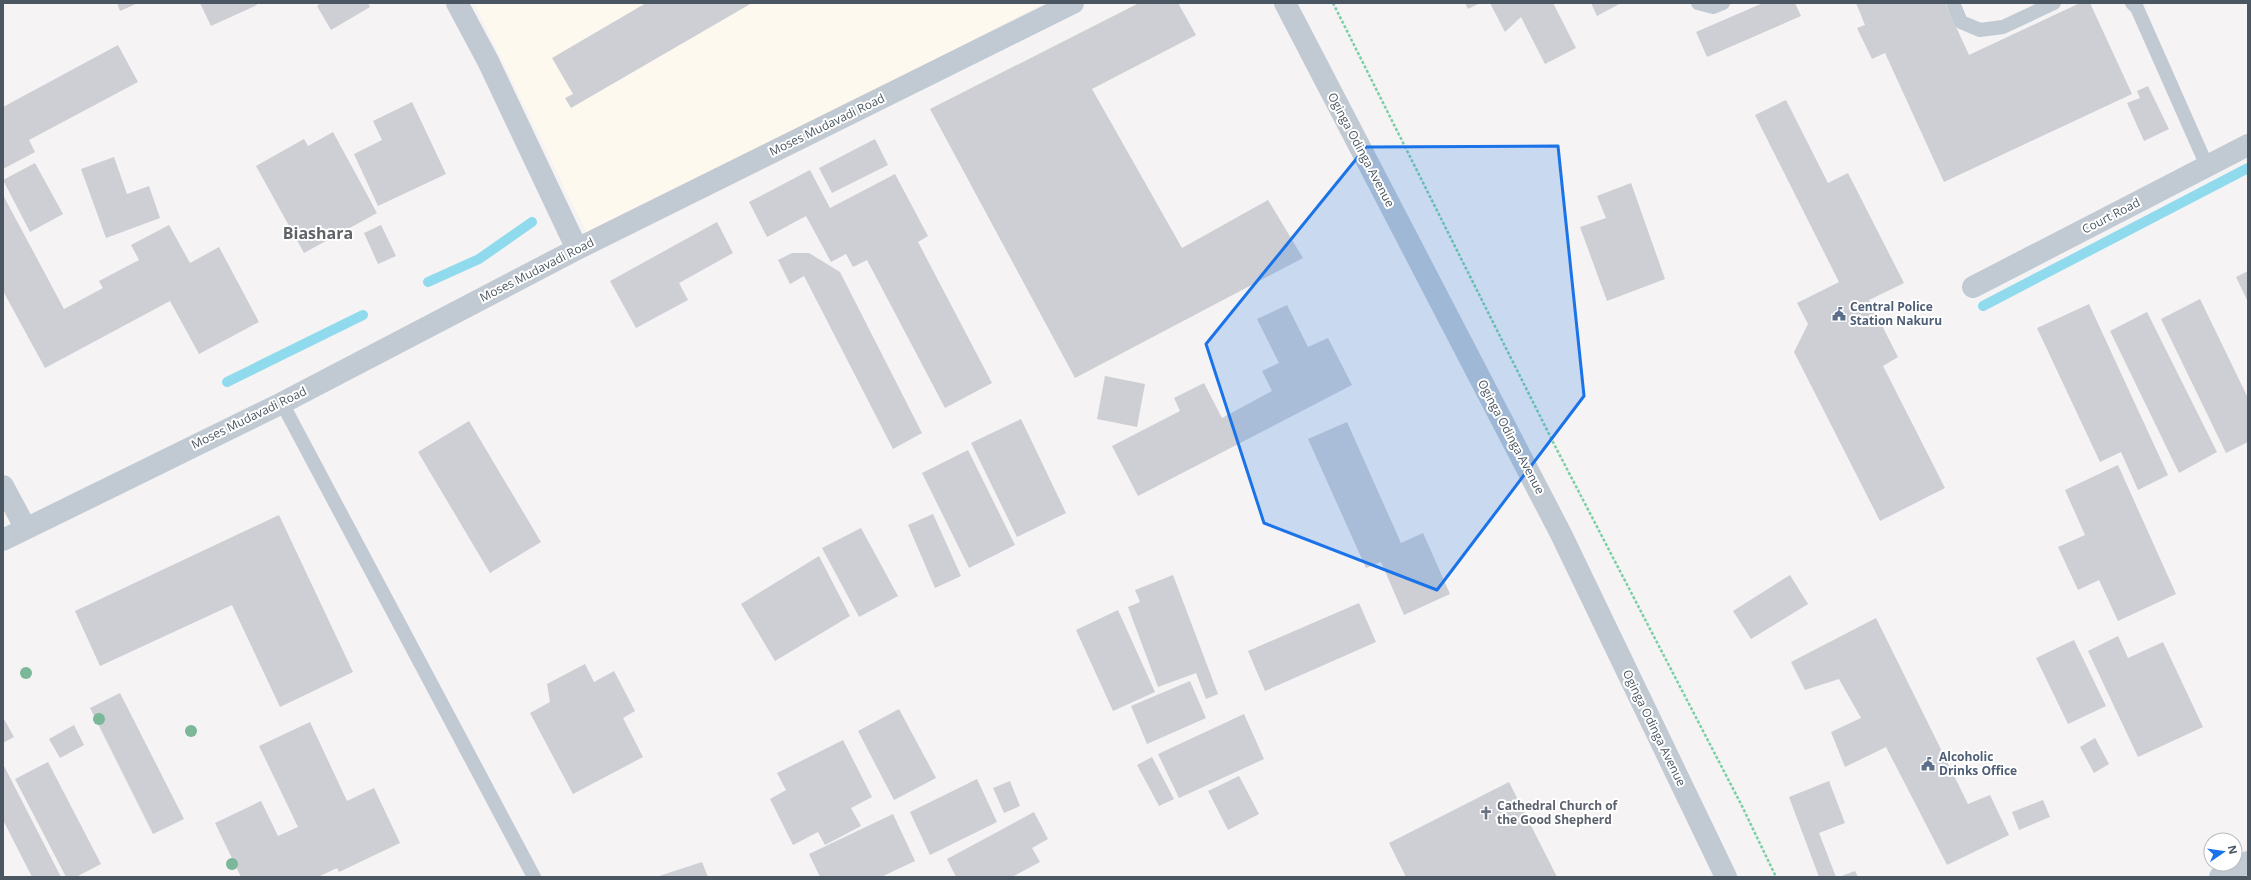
<svg xmlns="http://www.w3.org/2000/svg" width="2251" height="880" viewBox="0 0 2251 880" font-family="'Open Sans',sans-serif">
<rect width="100%" height="100%" fill="#f5f3f3"/>
<path fill="#fdf9ef" d="M474 3H1044L589 238Z"/>
<g fill="none" stroke-linecap="round" stroke-linejoin="round">
<path stroke="#90daee" stroke-width="10" d="M428 282 479 259 532 222
M1983 306 2248 168
M227 382 363 315"/>
</g>
<path fill="#cdcfd5" d="M117 3H138L120 11Z
M200 3H256L257 5 211 26Z
M321 3H368L370 7 331 30 317 6Z
M646 3H752L571 108 565 98 573 94 552 58Z
M1139 3H1178L1196 35 1092 89 1182 248 1268 200 1303 258 1075 378 930 109Z
M1465 3H1480L1468 9Z
M1490 3H1553L1576 48 1545 64 1521 17 1505 32Z
M1591 3H1621L1597 16Z
M1763 3H1795L1801 16 1707 57 1696 32Z
M1856 3H1945L1969 55 2080 3H2090L2132 94 1944 182 1885 53 1872 59 1857 28 1865 25Z
M118 45 138 82 29 140 35 152 3 169V107Z
M2148 86 2169 129 2144 141 2127 103 2140 98 2137 91Z
M1786 100 1828 183 1848 173 1904 283 1869 300 1898 357 1883 366 1945 488 1880 521 1794 352 1808 324 1797 303 1839 282 1755 115Z
M412 102 446 174 378 206 354 154 382 140 373 121Z
M333 132 377 213 304 253 256 166 304 139 308 146Z
M875 139 888 165 832 193 819 168Z
M114 157 127 194 149 186 160 218 106 238 81 169Z
M35 163 63 214 30 232 3 180Z
M810 170 830 208 895 174 928 236 918 242 992 383 945 408 867 260 853 267 846 254 831 262 806 216 767 237 749 202Z
M1631 183 1665 279 1607 301 1580 227 1606 218 1597 196Z
M3 195 64 309 103 288 99 281 139 260 131 245 169 225 190 263 219 247 259 322 199 354 170 301 45 368 3 291Z
M717 222 733 253 679 283 688 300 636 328 610 281Z
M381 225 396 256 378 264 364 233Z
M792 253H809L840 272 922 433 893 449 804 276 790 284 778 260Z
M2248 271V302L2236 277Z
M2200 299 2248 398V442L2226 453 2161 319Z
M2089 304 2168 475 2138 490 2121 452 2100 462 2037 328Z
M1287 305 1308 347 1328 338 1352 385 1138 496 1112 446 1180 411 1174 398 1204 383 1222 418 1272 391 1262 371 1279 363 1257 319Z
M2147 312 2217 452 2179 473 2110 331Z
M1105 376 1145 384 1137 427 1097 419Z
M1021 419 1066 513 1017 537 971 443Z
M469 421 541 542 490 573 418 452Z
M1347 422 1401 543 1423 533 1450 594 1404 615 1381 562 1366 568 1308 439Z
M968 450 1015 545 969 568 922 473Z
M2118 465 2176 594 2118 621 2099 580 2078 590 2058 547 2085 535 2065 490Z
M933 514 961 576 935 588 908 525Z
M279 515 353 672 280 707 232 605 100 666 75 611Z
M861 528 898 596 859 617 822 548Z
M819 556 850 616 775 661 741 604Z
M1173 575 1218 694 1206 699 1196 673 1158 687 1128 607 1140 602 1135 590Z
M1790 575 1808 604 1751 639 1733 611Z
M1359 603 1376 642 1265 691 1248 651Z
M1118 610 1155 692 1113 711 1076 630Z
M1876 618 1968 804 1990 795 2009 835 1947 865 1886 747 1845 767 1831 732 1861 718 1839 679 1805 690 1791 662Z
M2118 636 2128 658 2163 642 2203 727 2138 757 2088 651Z
M2074 640 2106 706 2068 724 2036 658Z
M585 664 594 682 614 671 635 711 623 718 643 757 573 794 530 713 550 702 547 684Z
M1190 681 1206 718 1147 744 1131 706Z
M120 693 184 819 153 834 90 708Z
M899 709 936 778 894 800 858 731Z
M1244 714 1264 759 1179 798 1158 754Z
M3 717 14 737 3 743Z
M310 722 347 801 374 788 400 843 339 872 337 868 318 877H241L215 823 261 801 278 836 298 827 259 746Z
M74 725 84 745 60 758 49 739Z
M2095 738 2109 764 2094 773 2080 747Z
M843 740 872 797 851 808 861 826 825 845 818 832 793 845 770 799 786 790 777 773Z
M1152 757 1174 799 1159 806 1137 765Z
M48 762 101 864 76 877H66L15 779Z
M3 764 61 877H32L3 820Z
M1239 776 1259 814 1228 830 1208 791Z
M977 779 997 822 930 855 910 812Z
M1010 781 1020 806 1004 813 993 788Z
M1829 781 1845 823 1819 833 1836 877H1819L1789 797Z
M1509 782 1557 877H1406L1389 843Z
M2043 800 2050 817 2019 830 2012 812Z
M1034 812 1048 839 1032 848 1040 862 1012 877H956L947 859Z
M893 814 915 861 881 877H820L809 854Z
M702 862 708 877H656Z
M1855 871 1858 877H1839Z"/>
<g fill="none" stroke-linecap="round" stroke-linejoin="round">
<path stroke="#7ad0a6" stroke-width="2.5" stroke-dasharray="3 2" stroke-linecap="butt" d="M1333 3 1554 444 1742 806 1776 877"/>
<path stroke="#c1cad2" stroke-width="14" d="M1698 3 1713 7 1723 3
M1953 3 1961 22 1980 30 2003 27 2054 3
M2132 3 2137 8 2207 166
M282 403 534 877"/>
<path stroke="#c1cad2" stroke-width="22" d="M457 3 488 61 577 249
M1285 3 1561 534 1726 877
M1973 287 2248 145
M3 486 25 527
M3 540 282 403 577 249 1073 3
M2220 877 2248 862"/>
</g>
<g fill="#7bb799">
<circle cx="26" cy="673" r="6"/>
<circle cx="99" cy="719" r="6"/>
<circle cx="191" cy="731" r="6"/>
<circle cx="232" cy="864" r="6"/>
</g>
<path fill="#1a73e8" fill-opacity="0.2" stroke="#1a73e8" stroke-width="3" stroke-linejoin="round" d="M1558 146 1584 396 1437 590 1264 523 1206 344 1366 147Z"/>
<defs>
<g id="civic-bare" transform="scale(1.08)"><path d="M-.6-6.5H3V-4.5H.6V-3L4-1V1h2V6H-6V1h2V-1L-.6-3ZM-1.2 2.5V6h2.4V2.5Z" fill="#5c6f8a" stroke="#fff" stroke-width="2.5" paint-order="stroke"/></g>
<g id="church-bare" transform="scale(1.08)"><path d="M-1.2-6h2.4v3.5h3.3v2.4h-3.3V6h-2.4V-.1h-3.3v-2.4h3.3Z" fill="#6b7280" stroke="#fff" stroke-width="2.5" paint-order="stroke"/></g>
</defs>
<g fill-rule="evenodd">
<use href="#civic-bare" x="1839" y="314"/>
<use href="#civic-bare" x="1928" y="764"/>
<use href="#church-bare" x="1486" y="813"/>
</g>
<g text-anchor="middle" stroke-width="4" stroke-linejoin="round" paint-order="stroke">
<g font-size="12" fill="#4a5661" stroke="#fff">
<text transform="translate(827 125) rotate(-26)" y="4">Moses Mudavadi Road</text>
<text transform="translate(1361 150) rotate(62)" y="4">Oginga Odinga Avenue</text>
<text transform="translate(2111 216) rotate(-27)" y="4">Court Road</text>
<text transform="translate(537 270) rotate(-27)" y="4">Moses Mudavadi Road</text>
<text transform="translate(249 418) rotate(-26)" y="4">Moses Mudavadi Road</text>
<text transform="translate(1511 437) rotate(62)" y="4">Oginga Odinga Avenue</text>
<text transform="translate(1654 728) rotate(64)" y="4">Oginga Odinga Avenue</text>
</g>
<g font-size="12" font-weight="bold" fill="#4e5e75" stroke="#fff" text-anchor="start">
<text x="1850" y="311">Central Police<tspan x="1850" dy="14">Station Nakuru</tspan></text>
<text x="1939" y="761">Alcoholic<tspan x="1939" dy="14">Drinks Office</tspan></text>
</g>
<g font-size="12" font-weight="bold" fill="#5b616d" stroke="#fff" text-anchor="start">
<text x="1497" y="810">Cathedral Church of<tspan x="1497" dy="14">the Good Shepherd</tspan></text>
</g>
<g font-size="16" font-weight="bold" fill="#5f6368" stroke="#fff">
<text x="318" y="239">Biashara</text>
</g>
</g>
<rect width="2251" height="880" fill="none" stroke="#4a5661" stroke-width="8"/>
<g transform="translate(2223 852) rotate(77)"><circle r="19" fill="#ffffff" stroke="#b7bbc0"/>
<path d="M0-3L7 15L0 10L-7 15Z" fill="#1a73e8"/>
<text y="-6" font-size="11" font-weight="bold" text-anchor="middle" fill="#4a5661">N</text>
</g>
</svg>
